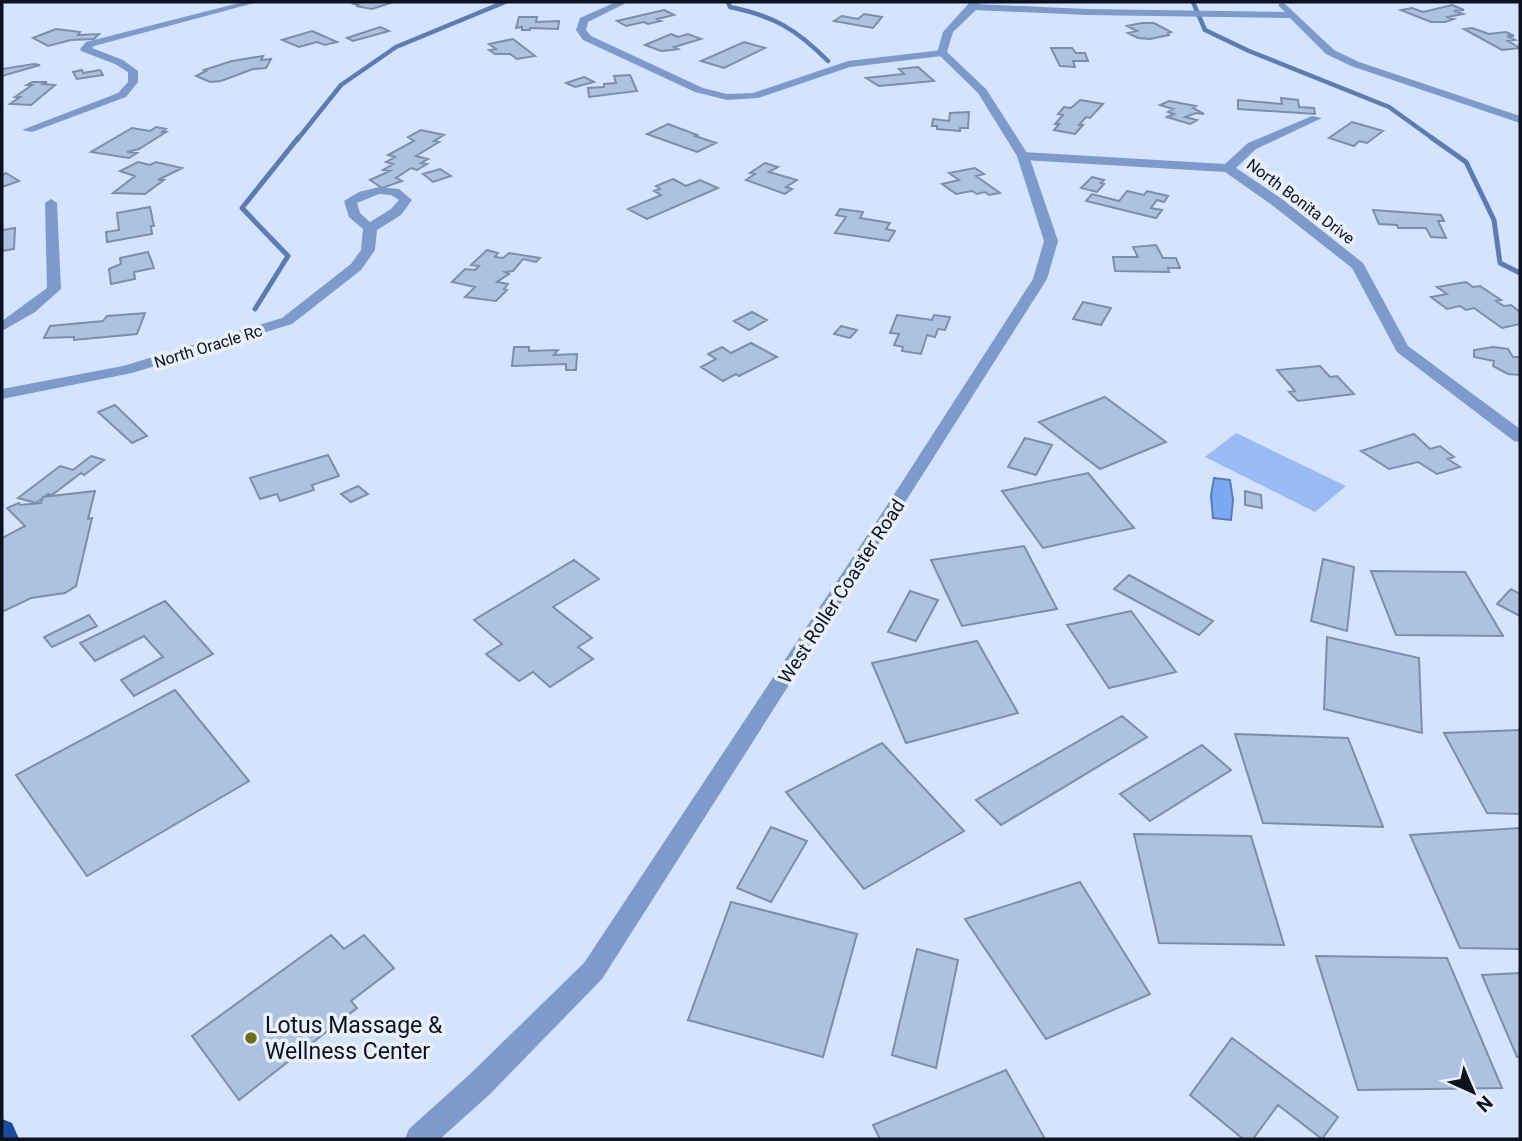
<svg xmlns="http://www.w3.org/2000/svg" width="1522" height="1141" viewBox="0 0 1522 1141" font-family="Roboto,sans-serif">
<rect width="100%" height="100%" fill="#d4e4fe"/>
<path fill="#98bbf5" d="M1236 433 1346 486 1315 512 1205 457Z"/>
<path fill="#7ca9f4" stroke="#5b7cb4" stroke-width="2" d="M1214 478 1230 480 1233 500 1231 520 1213 518 1211 496Z"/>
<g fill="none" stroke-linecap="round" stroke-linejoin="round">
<path stroke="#5b7cb4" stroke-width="4.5" d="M728 2 730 7C774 16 796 29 828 61
M1193 2 1205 30 1249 51 1389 107 1435 140
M297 140 341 85 396 47 505 2"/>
<path stroke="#5b7cb4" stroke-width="5" d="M1432 138 1466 162 1494 220 1500 263 1520 273
M255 309 288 256 242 208 298 138"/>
</g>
<path fill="#adc1e0" stroke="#7c8eab" stroke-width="2" d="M358 2H393L372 9 356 6 360 5 354 4Z
M1452 5 1464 10 1454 11 1463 14 1448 17 1454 19 1445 22H1431L1401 10 1412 8 1423 12Z
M664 10 674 15 657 19 661 21 648 24 644 22 626 26 617 21Z
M864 14 882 17 873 28 834 21 842 16 858 19Z
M519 17H537L536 22 559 21 558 29 530 28V30H522V27L516 28Z
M1142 23H1154L1171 32 1168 33 1169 35 1150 39 1138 38 1128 33 1137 31 1127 26Z
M380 27 389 31 353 41 347 38Z
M1472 28 1489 34 1506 32 1514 36H1507L1515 40 1508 41 1520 48 1502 50 1464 29Z
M56 29 80 32 78 35 99 34 94 39 71 40 48 46 33 38Z
M312 31 337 42 325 45 317 42 299 47 282 40Z
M671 34 678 37 688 34 701 39 674 47 678 49 672 50 661 51 645 45Z
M513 39 535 56 517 59 510 54H495L489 50 496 49 489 44Z
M744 42 765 48 724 68 701 61Z
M1051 48H1072L1076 53H1085L1088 61H1073L1075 67 1060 66Z
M263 56 261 60 271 59 266 68 253 69 221 81 210 82 196 76 206 71 204 70 232 61Z
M34 64 40 65 2 76V69Z
M918 67 934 81 879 86 866 78 904 74 899 69Z
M82 70 83 73 100 70 103 75 77 79 73 72Z
M630 75 637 91 589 97 588 88 604 87V84L616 83 614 76Z
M584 77 594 82 575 87 566 83Z
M32 82H47L43 84 55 85 31 105 10 104 20 97H15L32 85H27Z
M1281 98 1298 100 1299 107 1314 108 1315 114 1238 109V100L1282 104Z
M1080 100 1103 104 1090 118 1086 117 1079 125H1083L1075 134 1054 130 1059 124H1055L1063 115 1058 114 1064 107 1071 108Z
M1169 101 1196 106 1193 108 1204 114 1196 113 1185 117 1197 120 1190 124 1167 117 1174 114 1168 112 1173 109 1160 105Z
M969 112 968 128H960V131L937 129V126H932L933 119 949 121 950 113Z
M1352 122 1383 131 1367 143 1359 141 1354 146 1329 138Z
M668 124 697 135 695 136 716 143 697 152 647 134Z
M156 127 166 129 162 132H166L139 149 127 152 137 153 129 158 91 152 132 128 150 131Z
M421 130 444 135 434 141 439 142 416 156 428 159 421 163 427 164 417 170 411 168 396 178 402 181 382 188 370 180 390 171 383 170 393 164 386 162 395 157 388 155 414 141 408 137Z
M138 162 150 165 156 162 182 168 158 180H164L145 194 113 193 135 176 120 171Z
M765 163 778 167 769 172 797 180 786 187 792 189 785 194 746 180 755 174 750 173Z
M975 168 984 174 976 176 1000 193 989 195 985 192 977 194 972 191 956 194 942 184 959 180 949 173Z
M440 169 451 176 433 182 423 174Z
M6 173 19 181 2 187V175Z
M1092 177 1104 180 1101 183 1104 184 1097 192 1081 188Z
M673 179 686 186 700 180 718 188 647 219 628 209 661 195 654 191 660 189 656 186Z
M1127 191 1144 195 1147 191 1168 196 1164 202 1157 200 1151 208 1162 210 1156 218 1086 201 1092 194 1119 201Z
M150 207 154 226H151L152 234 107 242 106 232 119 230 117 213Z
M840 209 863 212 860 218 890 223 886 229 895 231 889 241 835 233 846 217 836 215Z
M1373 210 1441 215 1444 221H1438L1446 238 1431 237 1426 228H1398L1397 225 1379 224Z
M15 228 14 249 2 251V230Z
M1156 245 1163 258H1176L1180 268H1168L1169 272 1115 271 1113 257H1138L1133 247Z
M487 250 498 253 495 257 503 258 509 253 540 258 536 262 523 259 513 271 505 272 509 274 497 282 508 284 504 289 507 290 496 301 465 297 475 287 452 282 465 269 475 270 479 266 471 265Z
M148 252 154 268 134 272 135 279 111 284 109 269 121 264 120 258Z
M1466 282 1473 287 1480 286 1501 300 1496 301 1504 306 1511 305 1520 312V324L1502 328 1474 308 1466 310 1460 306 1447 309 1431 297 1447 294 1437 287Z
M1083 302 1111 308 1101 325 1073 319Z
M752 312 767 320 749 330 734 321Z
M145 313 137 334 74 340V337L44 338 50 326 103 321 107 316Z
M897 315 932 320 934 315 950 317 945 330 938 329 935 337 927 335 921 354 902 351 903 347 894 345 899 334 890 333Z
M841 326 857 330 850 338 834 334Z
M751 343 777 357 739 376 736 374 723 381 701 367 716 359 708 354 722 347 731 353Z
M514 347H529V351L558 350 554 355 577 354 576 370H566V364L512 366Z
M1493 347 1508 349 1513 357H1520V375L1508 374 1493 366 1494 361 1474 357V350Z
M1320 366 1330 377 1337 376 1354 394 1298 401 1289 392 1295 391 1277 370Z
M1105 397 1166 442 1100 469 1039 422Z
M115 405 147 436 132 443 98 412Z
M1414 434 1430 449 1440 446 1454 457 1448 459 1460 467 1437 474 1418 462 1389 469 1361 451Z
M1025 438 1052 445 1036 475 1008 467Z
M328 455 339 476 312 485 314 490 280 501 277 494 260 499 250 478Z
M91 456 104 460 84 475 81 473 52 495 48 494 36 503 18 498 60 466 73 470Z
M1088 473 1134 528 1043 548 1002 491Z
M358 486 368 494 351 502 341 494Z
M95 491 88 519 92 518 76 586 65 593 31 598 2 612V538L25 526 7 508 19 503 20 505 41 503 43 497Z
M1245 491 1261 495 1262 508 1245 505Z
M1024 546 1057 609 962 626 931 560Z
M1323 559 1354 567 1347 631 1311 621Z
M574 560 599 579 553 607 592 638 578 647 593 659 550 687 533 672 519 681 486 654 502 644 474 620Z
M1371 571 1465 572 1503 636 1396 635Z
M1129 575 1213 621 1199 635 1114 589Z
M1511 589 1520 594V616L1497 604Z
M910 591 938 600 916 641 888 632Z
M165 601 213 654 134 696 121 680 163 657 144 636 95 661 80 643Z
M1131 611 1176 672 1109 688 1067 625Z
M89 615 97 626 52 647 44 637Z
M1327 637 1419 658 1422 733 1324 709Z
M977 641 1018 713 906 743 872 663Z
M175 690 249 781 87 876 16 775Z
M1122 716 1147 737 1001 825 976 800Z
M1520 730V814L1487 813 1444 733Z
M1235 734 1348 738 1383 827 1263 823Z
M882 743 964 831 864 889 786 792Z
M1202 745 1231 770 1150 821 1120 794Z
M771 827 807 841 771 902 737 888Z
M1520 828V949L1460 948 1410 835Z
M1134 834 1251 836 1284 945 1159 943Z
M1080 882 1150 994 1046 1039 965 919Z
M731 902 857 934 823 1057 688 1020Z
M331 935 344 949 364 935 394 968 351 1001 357 1008 239 1100 192 1036Z
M917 949 958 960 936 1068 892 1055Z
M1316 956 1447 958 1502 1088 1358 1090Z
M1520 973V1057H1517L1482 975Z
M1232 1038 1338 1117 1322 1139 1278 1105 1253 1139H1243L1190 1095Z
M1006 1070 1045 1139H880L873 1125Z"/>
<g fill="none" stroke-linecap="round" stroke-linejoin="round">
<path fill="#7c9acb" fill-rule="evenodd" d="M243 2H258L94 46 92 48 123 60 138 71V82L126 97 32 132 22 130 118 93 128 82V72L115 64 81 51 80 49 86 42Z
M616 2H628L588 22 586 30 591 36 703 88 727 94 753 93 848 61 942 50 947 53 942 56 850 67 758 98 727 100 695 92 583 40 576 30 580 18Z
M1283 2 1334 50 1359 62 1520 116V123L1351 66 1326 54 1290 18 1087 15 974 10 969 7 974 4 1087 9 1285 12 1278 5Z
M1312 116 1322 118 1256 149 1236 168 1282 199 1363 263 1408 346 1520 429V442L1514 441 1397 352 1352 268 1272 205 1225 172 1023 160 1017 156 1023 152 1225 164 1248 143Z
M379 187 399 189 412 200 401 215 377 230 375 250 361 270 292 324 132 373 2 399V389L123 366 282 318 351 264 361 250 363 229 349 217 344 201 359 192ZM379 194 391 195 399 200 391 209 370 222 360 213 357 203Z
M51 199 57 203 61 289 35 312 2 331V321L47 288 45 203Z"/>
<path fill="#7c9acb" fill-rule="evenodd" d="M970 2H980L979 7 953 32 947 52 986 89 1029 156 1058 241 1047 279 602 979 489 1095 440 1139H405L409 1129 469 1075 584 963 884 510 1033 279 1044 241 1017 156 978 93 937 53 943 32Z"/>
<path fill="#184ca1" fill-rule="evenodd" d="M2 1119 12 1123 19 1139H2Z"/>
</g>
<circle fill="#6e6f13" stroke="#e9f1fe" stroke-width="2.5" cx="251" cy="1038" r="7"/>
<g text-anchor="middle" stroke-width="7" stroke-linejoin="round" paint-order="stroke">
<g font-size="16" fill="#0d131e" stroke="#e9f1fe">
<text transform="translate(1301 201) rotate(37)" y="6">North Bonita Drive</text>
<text transform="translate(208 346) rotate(-17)" y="6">North Oracle Rc</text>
</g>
<g font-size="19" fill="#0d131e" stroke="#e9f1fe">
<text transform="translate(841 591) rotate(-57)" y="7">West Roller Coaster Road</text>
</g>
<g font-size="23" fill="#0d131e" stroke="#e9f1fe" text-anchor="start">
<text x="265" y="1033">Lotus Massage &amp;<tspan x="265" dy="26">Wellness Center</tspan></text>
</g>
</g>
<rect width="1522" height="1141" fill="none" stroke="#0d131e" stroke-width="7"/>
<g transform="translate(1473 1092) rotate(136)" stroke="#e9f1fe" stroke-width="5" paint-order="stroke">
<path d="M0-5L12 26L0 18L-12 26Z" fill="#0d131e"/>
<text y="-10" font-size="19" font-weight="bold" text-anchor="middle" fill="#0d131e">N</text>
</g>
</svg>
